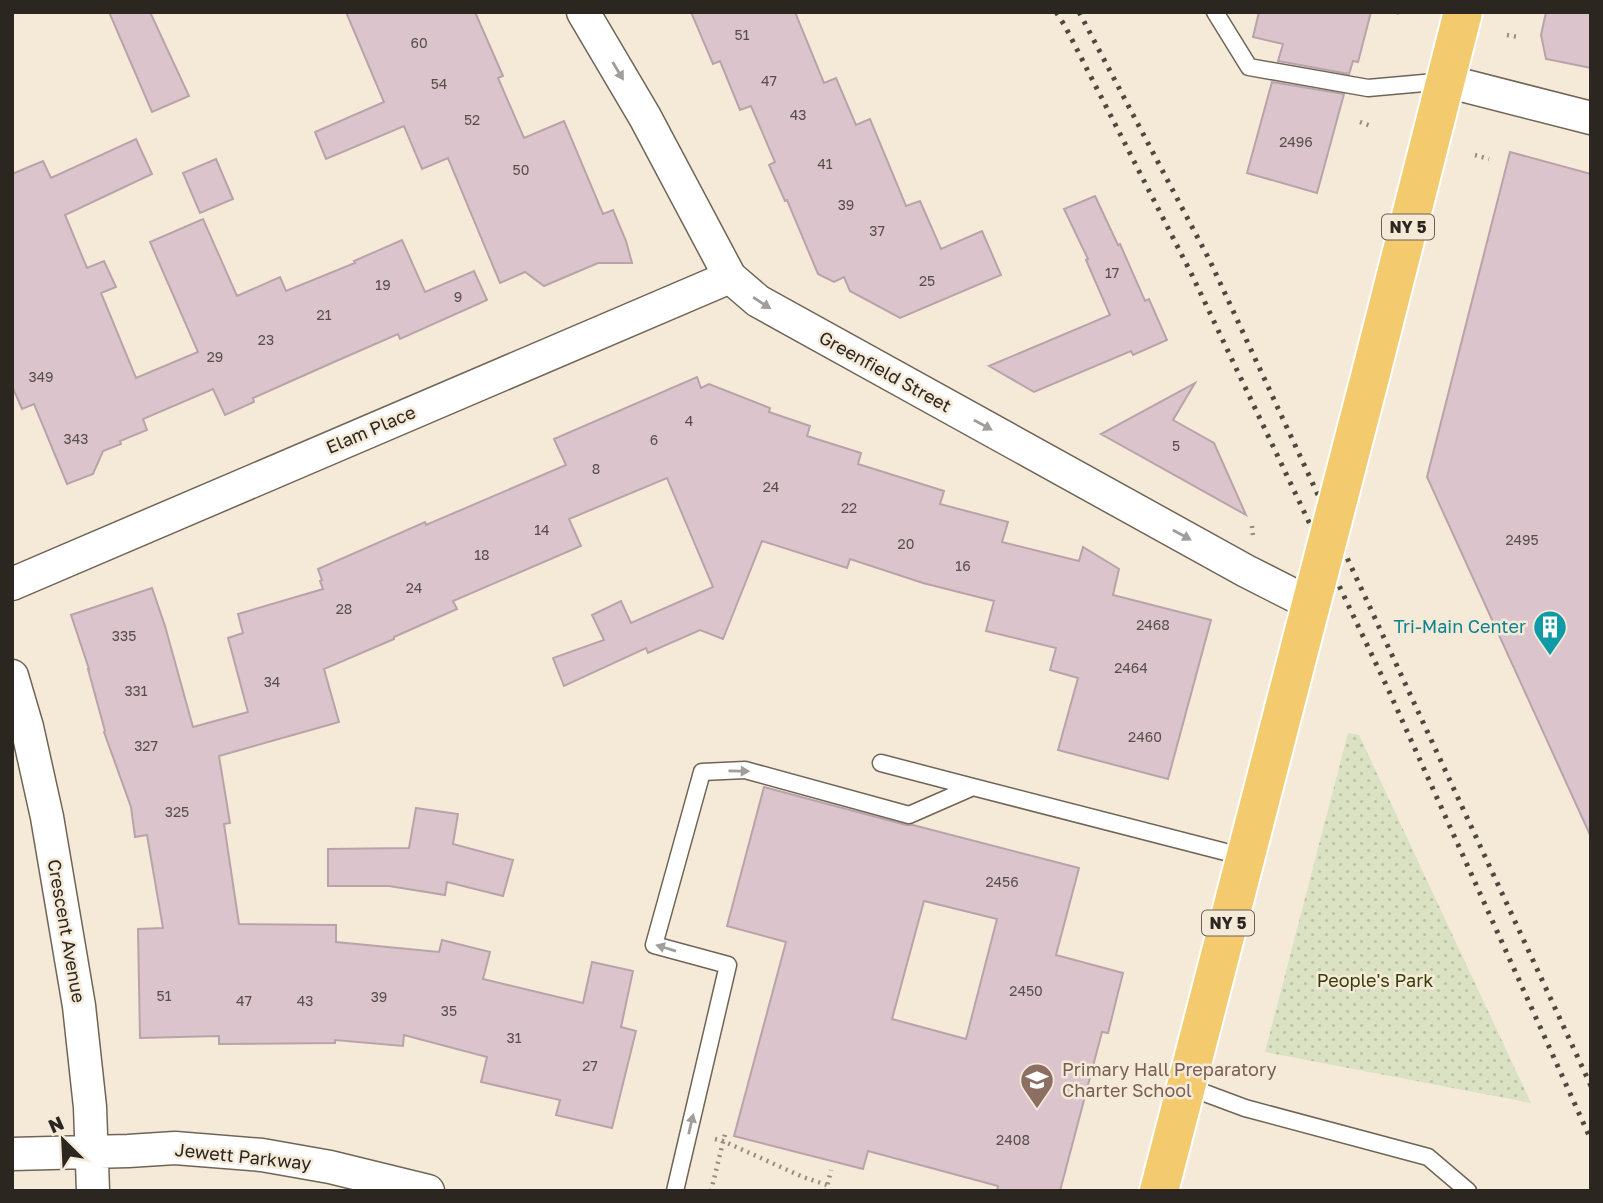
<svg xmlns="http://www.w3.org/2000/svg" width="1603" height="1203" viewBox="0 0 1603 1203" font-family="'Golos Text',sans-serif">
<defs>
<pattern id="park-dots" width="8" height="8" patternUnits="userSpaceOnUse" patternTransform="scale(1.75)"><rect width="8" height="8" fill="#dae2c3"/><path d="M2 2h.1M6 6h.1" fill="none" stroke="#bbc2a7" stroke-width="1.8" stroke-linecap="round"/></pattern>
</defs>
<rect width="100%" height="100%" fill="#f5ead8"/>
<path fill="url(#park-dots)" d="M1348 733 1359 735 1531 1103 1265 1052Z"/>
<path fill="#dbc4cc" stroke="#b9a3aa" stroke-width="2" fill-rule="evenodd" d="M109 12H150L189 96 152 112Z
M346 12H475L503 76 498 78 524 138 564 121 603 214 613 210 626 241 632 263H598L544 286 525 272 500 283 448 158 422 169 404 126 326 159 315 132 384 102Z
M691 12H795L824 83 836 78 856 125 870 119 906 206 920 201 941 249 982 231 1001 275 900 318 850 291 844 277 834 282 818 274 787 200 785 201 769 165 775 162 751 106 740 110 720 61 713 64Z
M1259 12H1371L1358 62 1353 61 1349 74 1278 61 1283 44 1253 37Z
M1546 12H1591V68L1546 59 1541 35Z
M1272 82 1344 94 1317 193 1247 173Z
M136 139 152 174 65 215 87 268 104 261 116 287 101 293 136 378 198 352 150 242 203 219 237 296 280 277 286 291 355 263 354 261 402 240 425 292 474 271 487 300 400 339 398 334 334 362 253 398 254 402 225 415 213 389 143 419 147 430 120 441 121 444 103 451 93 474 67 484 34 404 22 409 12 386V174L43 161 51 178Z
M1510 152 1591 174V837L1427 477Z
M216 159 233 199 200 213 183 173Z
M1095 196 1118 245 1120 244 1145 301 1149 299 1167 340 1133 355 1131 351 1034 392 989 366 1110 315 1086 260 1088 259 1064 209Z
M697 377 701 388 709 384 770 408 769 412 810 426 807 436 861 453 858 464 944 491 940 504 1008 522 1002 542 1079 561 1083 547 1119 569 1113 595 1211 620 1168 779 1058 750 1078 678 1050 670 1056 648 986 631 994 601 923 583 850 559 847 568 762 541 723 639 700 630 648 653 646 648 564 686 553 658 604 640 592 615 621 601 631 623 713 587 667 478 569 519 581 546 453 601 457 609 394 637V639L324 669 339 722 219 756 230 823 224 824 239 924 336 925V942L439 952 442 940 490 952 483 979 583 1003 592 962 633 971 621 1027 636 1031 612 1128 556 1115 560 1100 481 1082 487 1057 404 1035 403 1046 335 1040V1043L219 1044V1036L140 1038 138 929 163 928 147 835 135 837 131 807 104 732 105 731 88 669H89L71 615 152 588 165 626 193 727 248 712 228 638 243 633 238 614 323 589 320 581 322 580 318 569 425 522 426 525 566 465 554 439Z
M1195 383 1173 420 1214 443 1246 515 1101 434Z
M764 787 906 825H913L1079 868 1056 955 1123 973 1108 1033 1102 1032 1060 1191H997L998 1186 868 1151 863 1169 734 1136 786 942 727 926ZM924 901 997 919 966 1039 892 1019Z
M416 808 458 814 453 844 513 860 503 896 447 882 445 895 389 886H328V849L409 848Z"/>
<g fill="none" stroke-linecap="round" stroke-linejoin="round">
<g stroke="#6f6556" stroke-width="19">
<path id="lane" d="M1215 12 1249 67 1368 88 1446 81
M881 763 973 787
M1186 1086 1245 1108 1428 1157 1468 1191
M675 1191 728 965 654 945 702 772 745 770 909 815 973 787 1245 857"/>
</g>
<g stroke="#6f6556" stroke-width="35">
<path id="street" d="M583 12 645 117 730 277 758 301 1246 571 1311 604
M1446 81 1591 118
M12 584 730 277
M12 676 27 727 47 817 79 1006 90 1107 93 1191
M12 1154 128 1151 175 1148 262 1155 330 1167 428 1191"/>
</g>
<g stroke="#fff" stroke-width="42">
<path id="primary" d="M1371 373 1463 12
M1159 1191 1316 585"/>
</g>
<path stroke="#948c7f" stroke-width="4.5" stroke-dasharray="2 5" stroke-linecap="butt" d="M1397 12 1401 13
M1507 35 1518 37
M1360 122 1371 126
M1475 155 1489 159
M1252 526 1253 536
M715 1139 723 1141 803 1177 827 1185
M711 1191 726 1130
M826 1191 831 1170"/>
<use href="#lane" stroke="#fff" stroke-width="16"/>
<use href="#street" stroke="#fff" stroke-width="32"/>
<use href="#primary" stroke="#f4ca6e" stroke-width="38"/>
<path stroke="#4e4840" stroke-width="5" stroke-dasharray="3.5 7" stroke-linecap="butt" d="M1056 12 1065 26 1191 273 1388 689 1591 1140
M1079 12 1210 261 1591 1086"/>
<g stroke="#fff" stroke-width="42" stroke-linecap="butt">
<path id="primary-bridge" d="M1316 585 1371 373"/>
</g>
<use href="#primary-bridge" stroke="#f4ca6e" stroke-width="38"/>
</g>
<defs><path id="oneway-solid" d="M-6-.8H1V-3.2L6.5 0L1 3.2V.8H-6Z" transform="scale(1.75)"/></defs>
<g fill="#a09d9b">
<use href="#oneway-solid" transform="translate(618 71) rotate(59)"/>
<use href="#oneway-solid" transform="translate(762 303) rotate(33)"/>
<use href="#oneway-solid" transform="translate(983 425) rotate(29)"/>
<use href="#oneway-solid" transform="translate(1182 535) rotate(29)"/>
<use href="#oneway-solid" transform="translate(739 771) rotate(1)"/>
<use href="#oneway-solid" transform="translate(666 948) rotate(-163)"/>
<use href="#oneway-solid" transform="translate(691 1124) rotate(-77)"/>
</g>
<defs>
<g id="building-pin" transform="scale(1.75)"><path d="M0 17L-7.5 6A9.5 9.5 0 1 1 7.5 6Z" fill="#0f9aa8" stroke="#f5ead8"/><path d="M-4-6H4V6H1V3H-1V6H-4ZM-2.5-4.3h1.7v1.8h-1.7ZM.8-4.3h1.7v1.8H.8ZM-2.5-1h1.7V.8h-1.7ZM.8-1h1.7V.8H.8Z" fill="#fff"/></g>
<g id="school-pin" transform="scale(1.75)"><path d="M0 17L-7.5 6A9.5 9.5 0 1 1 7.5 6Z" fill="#8d6e63" stroke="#f5ead8"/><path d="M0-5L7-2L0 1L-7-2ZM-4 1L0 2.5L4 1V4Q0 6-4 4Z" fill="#fff"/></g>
</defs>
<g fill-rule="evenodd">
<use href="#building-pin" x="1550" y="627"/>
<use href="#school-pin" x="1037" y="1080"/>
</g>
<g text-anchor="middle" stroke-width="5" stroke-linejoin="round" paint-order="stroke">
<g font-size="14" fill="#574e4b">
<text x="742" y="40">51</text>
<text x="419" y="48">60</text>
<text x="769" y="86">47</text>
<text x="439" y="89">54</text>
<text x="798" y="120">43</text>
<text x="472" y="125">52</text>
<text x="1296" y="147">2496</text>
<text x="825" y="169">41</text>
<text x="521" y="175">50</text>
<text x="846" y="210">39</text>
<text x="877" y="236">37</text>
<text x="1112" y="278">17</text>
<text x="927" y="286">25</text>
<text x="383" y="290">19</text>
<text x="458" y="302">9</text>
<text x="324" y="320">21</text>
<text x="266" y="345">23</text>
<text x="215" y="362">29</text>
<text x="41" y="382">349</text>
<text x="689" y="426">4</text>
<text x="76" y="444">343</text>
<text x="654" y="445">6</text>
<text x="1176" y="451">5</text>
<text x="596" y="474">8</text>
<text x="771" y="492">24</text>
<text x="849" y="513">22</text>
<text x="542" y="535">14</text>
<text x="1522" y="545">2495</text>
<text x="906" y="549">20</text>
<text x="482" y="560">18</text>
<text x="963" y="571">16</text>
<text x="414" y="593">24</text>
<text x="344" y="614">28</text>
<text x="1153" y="630">2468</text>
<text x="124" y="641">335</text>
<text x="1131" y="673">2464</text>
<text x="272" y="687">34</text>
<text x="136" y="696">331</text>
<text x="1145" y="742">2460</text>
<text x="146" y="751">327</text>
<text x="177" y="817">325</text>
<text x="1002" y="887">2456</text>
<text x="1026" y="996">2450</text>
<text x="164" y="1001">51</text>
<text x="379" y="1002">39</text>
<text x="244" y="1006">47</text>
<text x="305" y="1006">43</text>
<text x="449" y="1016">35</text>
<text x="514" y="1043">31</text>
<text x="590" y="1071">27</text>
<text x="1013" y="1145">2408</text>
</g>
<g fill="#f5ead8" stroke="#686157" stroke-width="2">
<rect x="1382" y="214.5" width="52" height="25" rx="5"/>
<rect x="1202" y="910.5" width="52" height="25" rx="5"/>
</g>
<g font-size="16" font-weight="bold" fill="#2b2620">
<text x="1408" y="233">NY 5</text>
<text x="1228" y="929">NY 5</text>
</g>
<g font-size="18" fill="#2b2620" stroke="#f5ead8">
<text transform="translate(885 372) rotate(29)" y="6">Greenfield Street</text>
<text transform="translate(371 430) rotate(-23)" y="6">Elam Place</text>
<text transform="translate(66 931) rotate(80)" y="6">Crescent Avenue</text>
<text transform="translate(243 1157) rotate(6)" y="6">Jewett Parkway</text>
</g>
<g font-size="18" fill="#0d838f" stroke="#f5ead8" text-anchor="end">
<text x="1526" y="633">Tri-Main Center</text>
</g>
<g font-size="18" fill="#353e08" stroke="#f5ead8">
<text x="1375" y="987">People's Park</text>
</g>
<g font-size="18" fill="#785e54" stroke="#f5ead8" text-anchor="start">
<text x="1062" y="1076">Primary Hall Preparatory<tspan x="1062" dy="21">Charter School</tspan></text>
</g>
</g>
<rect width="1603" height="1203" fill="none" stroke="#2b2620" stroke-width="28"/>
<g transform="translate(63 1140) rotate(336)" stroke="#f5ead8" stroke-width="5" paint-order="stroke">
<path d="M0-5L12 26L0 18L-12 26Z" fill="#2b2620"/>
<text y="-10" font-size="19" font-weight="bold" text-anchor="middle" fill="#2b2620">N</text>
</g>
</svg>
